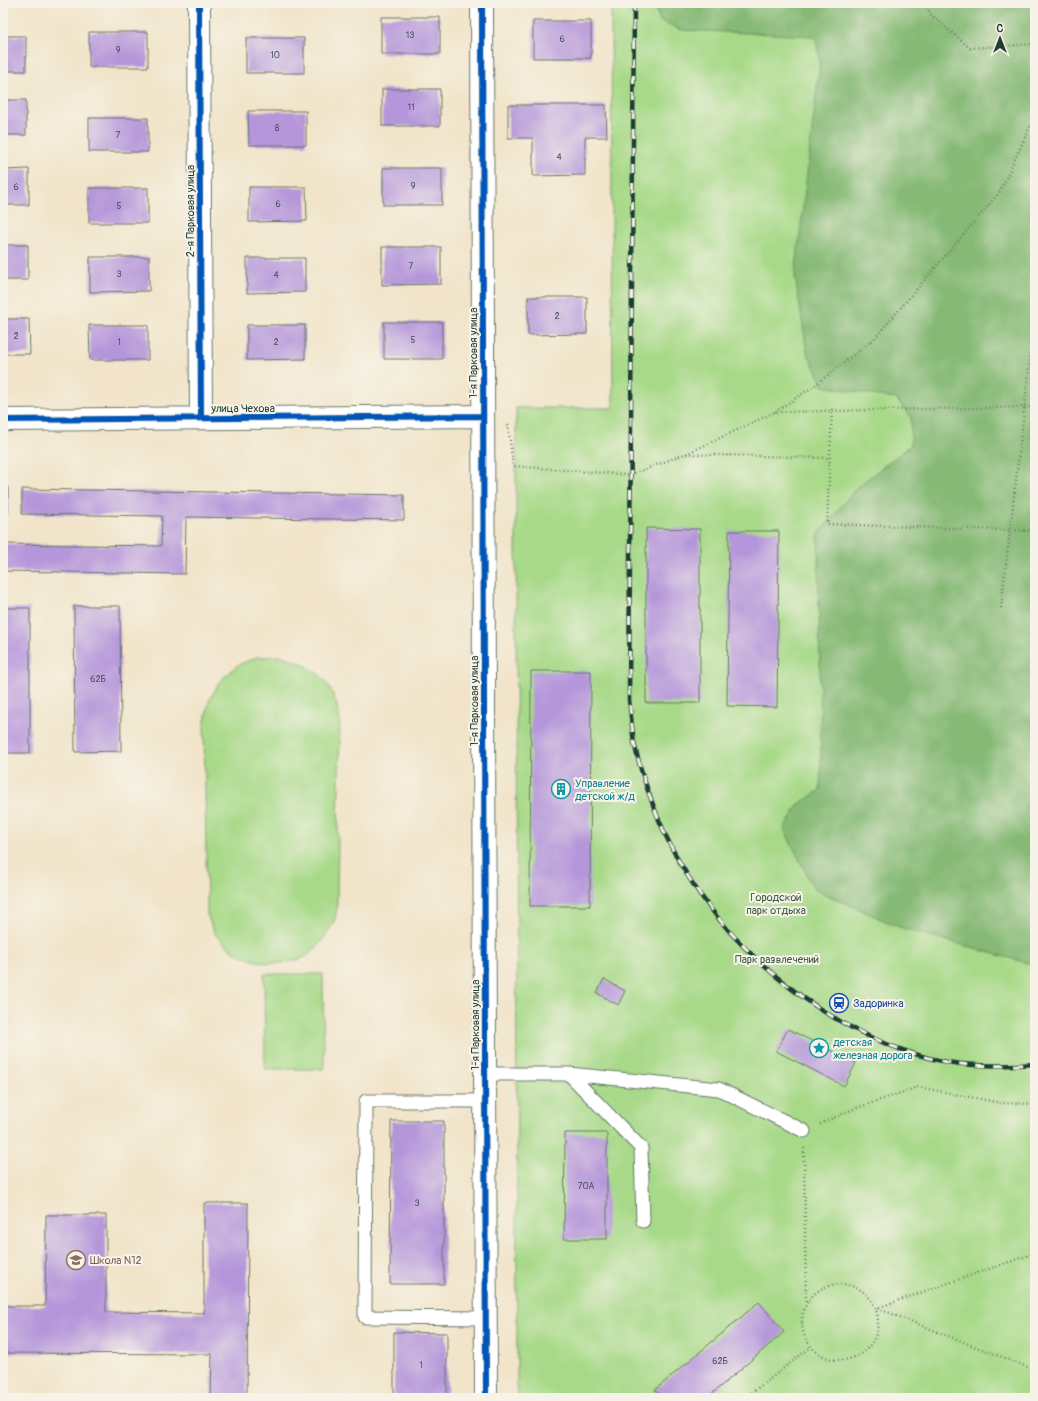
<svg xmlns="http://www.w3.org/2000/svg" width="1038" height="1401" viewBox="0 0 1038 1401" font-family="Pangolin,sans-serif">
<rect width="100%" height="100%" fill="#f7f3e8"/>
<filter id="ink" filterUnits="userSpaceOnUse"><feTurbulence type="fractalNoise" baseFrequency=".025" numOctaves="2"/><feDisplacementMap in="SourceGraphic" scale="8" xChannelSelector="R" yChannelSelector="G"/><feConvolveMatrix kernelMatrix="1 2 1 2 8 2 1 2 1" color-interpolation-filters="sRGB"/></filter>
<filter id="wash" filterUnits="userSpaceOnUse"><feTurbulence type="fractalNoise" baseFrequency=".012" numOctaves="4" result="noise"/><feDisplacementMap in="SourceGraphic" scale="16" xChannelSelector="R" yChannelSelector="G"/><feGaussianBlur stdDeviation="0.9" result="paint"/><feColorMatrix in="noise" values="0 0 0 0 0 0 0 0 0 0 0 0 0 0 0 0 0 1.4 0 .05"/><feComposite in="paint" operator="in"/></filter>
<g filter="url(#wash)">
<rect width="100%" height="100%" fill="#f1e4c9"/>
<path fill="#a7d988" stroke="#638b5e" d="M611 3H1035V1398H517L516 408H613Z
M282 656C319 667 334 683 340 721L337 897C337 904 337 915 334 921 329 933 314 953 303 958 272 970 238 961 217 936 212 931 210 921 207 914L204 726 209 701 220 681 238 665 257 657Z
M264 974H323L324 1069H265Z"/>
<path fill="#85b974" stroke="#527b54" d="M654 3H1035V962L1027 963 899 927 814 889 784 829 799 804 820 790 821 764 818 535 857 487 911 445V417L896 399 823 386 807 352 795 276 820 62 815 36 682 30 660 21Z"/>
<g id="blocks">
<path fill="#b596da" d="M381 17H440V54H381Z
M533 21H591V58H533Z
M89 32H148V67H89Z
M3 36H26V71H3Z
M246 38H304V73H246Z
M382 89H440V126H382Z
M3 100H26V135H3Z
M508 105H606L607 137H585V175L533 176V138H508Z
M248 111H306V145H249Z
M89 118H148V152H89Z
M383 168H442V205H383Z
M29 169V205H3V170Z
M249 187H306L307 221 249 222Z
M89 188H148V223H89Z
M3 245H28V280H3Z
M382 247H441V284L382 285Z
M90 257H149V291L90 292Z
M247 258H305V292L247 293Z
M528 297H587V334L528 335Z
M3 319H29L30 354H3Z
M384 322H442V359H384Z
M89 325H148V360H90Z
M247 325H305V359L247 360Z
M3 487H8V514H3Z
M22 489 404 495V520L186 517 185 574 3 571V544L161 546 162 516 22 514Z
M646 528 700 529V703H646Z
M729 531H779L777 707 727 706Z
M74 606H120L121 751 75 752Z
M3 608H30V753H3Z
M531 671H591L590 906H530Z
M604 979 625 991 618 1005 597 993Z
M788 1029 856 1063 844 1086 776 1051Z
M391 1121H444V1284H390Z
M565 1133H607V1239H564Z
M204 1203H248L247 1398H211L212 1354 3 1353V1306H45L46 1215H106V1312L204 1313Z
M759 1302 784 1332 707 1398H662L655 1390Z
M394 1332 447 1333V1398H394Z"/>
</g>
</g>
<g filter="url(#ink)">
<use href="#blocks" fill-opacity="0" stroke="#687768" stroke-width="1"/>
<g fill="none" stroke-linecap="round" stroke-linejoin="round">
<g stroke="#687768" stroke-width="15">
<path id="lane" d="M485 1074H569L719 1089 804 1131
M569 1074 641 1148 643 1221
M485 1101H366L365 1317 486 1318"/>
</g>
<g stroke="#687768" stroke-width="24">
<path id="street" d="M199 3 201 418
M482 3 486 1398
M3 420 483 416"/>
</g>
<path stroke="#687768" stroke-width="2.5" stroke-dasharray="1 3" stroke-linecap="butt" d="M926 3 930 14 970 48 1035 44
M832 409 827 524 1035 531
M775 412 814 386 874 339 999 193 1035 116
M508 424 513 466 630 475 685 454 830 458
M686 454 775 412 1035 407
M1001 608 1031 351 1035 337
M820 1124 851 1110 918 1087 1001 1103 1035 1104
M804 1148 806 1304
M1035 1253 877 1308 1035 1370
M802 1322a38 38 0 1 1 76 0a38 38 0 1 1-76 0Z
M745 1398 811 1347"/>
<use href="#lane" stroke="#fff" stroke-width="13"/>
<use href="#street" stroke="#fff" stroke-width="22"/>
<g stroke="#1f3d34" stroke-width="4.5">
<path id="rail" d="M634 3 629 700C631 714 632 729 634 742 641 776 661 831 679 861 733 957 839 1041 947 1062 976 1067 1007 1066 1035 1064"/>
</g>
<use href="#rail" stroke="#f7f3e8" stroke-width="3" stroke-dasharray="9" stroke-linecap="butt"/>
<g stroke="#f7f3e8" stroke-width="8">
<path id="cycleway" d="M199 3 201 418
M482 3 486 1398
M3 420 483 416"/>
</g>
<use href="#cycleway" stroke="#0057b8" stroke-width="6"/>
</g>
</g>
<defs>
<g id="building-ring" transform="scale(1)"><circle r="9.5" fill="#f7f3e8" stroke="#0f9aa8" stroke-width="1.5"/><path d="M-4-6H4V6H1V3H-1V6H-4ZM-2.5-4.3h1.7v1.8h-1.7ZM.8-4.3h1.7v1.8H.8ZM-2.5-1h1.7V.8h-1.7ZM.8-1h1.7V.8H.8Z" fill="#0f9aa8"/></g>
<g id="station-ring" transform="scale(1)"><circle r="9.5" fill="#f7f3e8" stroke="#1a4fb4" stroke-width="1.5"/><path d="M-3-6H3Q5-6 5-4V2Q5 4 3 4L4.5 6H3L1.5 4h-3L-3 6H-4.5L-3 4Q-5 4-5 2V-4Q-5-6-3-6ZM-3.5-4v3h7v-3ZM-3.5 1v1.5H-2V1ZM2 1v1.5H3.5V1Z" fill="#1a4fb4"/></g>
<g id="sight-ring" transform="scale(1)"><circle r="9.5" fill="#f7f3e8" stroke="#0f9aa8" stroke-width="1.5"/><path d="M0-6L1.8-2.2L6-1.7L2.9 1.2L3.7 5.4L0 3.3L-3.7 5.4L-2.9 1.2L-6-1.7L-1.8-2.2Z" fill="#0f9aa8"/></g>
<g id="school-ring" transform="scale(1)"><circle r="9.5" fill="#f7f3e8" stroke="#8d6e63" stroke-width="1.5"/><path d="M0-5L7-2L0 1L-7-2ZM-4 1L0 2.5L4 1V4Q0 6-4 4Z" fill="#8d6e63"/></g>
</defs>
<g fill-rule="evenodd">
<use href="#building-ring" x="561" y="789"/>
<use href="#station-ring" x="839" y="1003"/>
<use href="#sight-ring" x="819" y="1048"/>
<use href="#school-ring" x="76" y="1260"/>
</g>
<g text-anchor="middle" stroke-width="4" stroke-linejoin="round" paint-order="stroke">
<g font-size="9" fill="#44535e">
<text x="410" y="38">13</text>
<text x="562" y="42">6</text>
<text x="118" y="53">9</text>
<text x="275" y="58">10</text>
<text x="411" y="110">11</text>
<text x="277" y="131">8</text>
<text x="118" y="138">7</text>
<text x="559" y="160">4</text>
<text x="413" y="189">9</text>
<text x="16" y="190">6</text>
<text x="278" y="207">6</text>
<text x="119" y="209">5</text>
<text x="411" y="269">7</text>
<text x="119" y="277">3</text>
<text x="276" y="278">4</text>
<text x="557" y="319">2</text>
<text x="16" y="339">2</text>
<text x="413" y="343">5</text>
<text x="119" y="345">1</text>
<text x="276" y="345">2</text>
<text x="98" y="682">62Б</text>
<text x="586" y="1189">70А</text>
<text x="417" y="1206">3</text>
<text x="720" y="1364">62Б</text>
<text x="421" y="1368">1</text>
</g>
<g font-size="11" fill="#1f3d34" stroke="#f7f3e8">
<text transform="translate(190 211) rotate(-90)" y="4">2-я Парковая улица</text>
<text transform="translate(473 353) rotate(-90)" y="4">1-я Парковая улица</text>
<text x="243" y="412">улица Чехова</text>
<text transform="translate(474 701) rotate(-90)" y="4">1-я Парковая улица</text>
<text transform="translate(475 1025) rotate(-90)" y="4">1-я Парковая улица</text>
</g>
<g font-size="11" fill="#0d838f" stroke="#f7f3e8" text-anchor="start">
<text x="575" y="787">Управление<tspan x="575" dy="13">детской ж/д</tspan></text>
<text x="833" y="1046">детская<tspan x="833" dy="13">железная дорога</tspan></text>
</g>
<g font-size="11" fill="#3a5c45" stroke="#f7f3e8">
<text x="776" y="901">Городской<tspan x="776" dy="13">парк отдыха</tspan></text>
<text x="777" y="963">Парк развлечений</text>
</g>
<g font-size="11" fill="#164399" stroke="#f7f3e8" text-anchor="start">
<text x="853" y="1007">Задоринка</text>
</g>
<g font-size="11" fill="#785e54" stroke="#f7f3e8" text-anchor="start">
<text x="90" y="1264">Школа N12</text>
</g>
</g>
<rect width="1038" height="1401" fill="none" stroke="#f7f3e8" stroke-width="16"/>
<g transform="translate(1000 38)" stroke="#f7f3e8" stroke-width="3" paint-order="stroke">
<path d="M0-3L7 15L0 10L-7 15Z" fill="#1f3d34"/>
<text y="-6" font-size="11" font-weight="bold" text-anchor="middle" fill="#1f3d34">С</text>
</g>
</svg>
